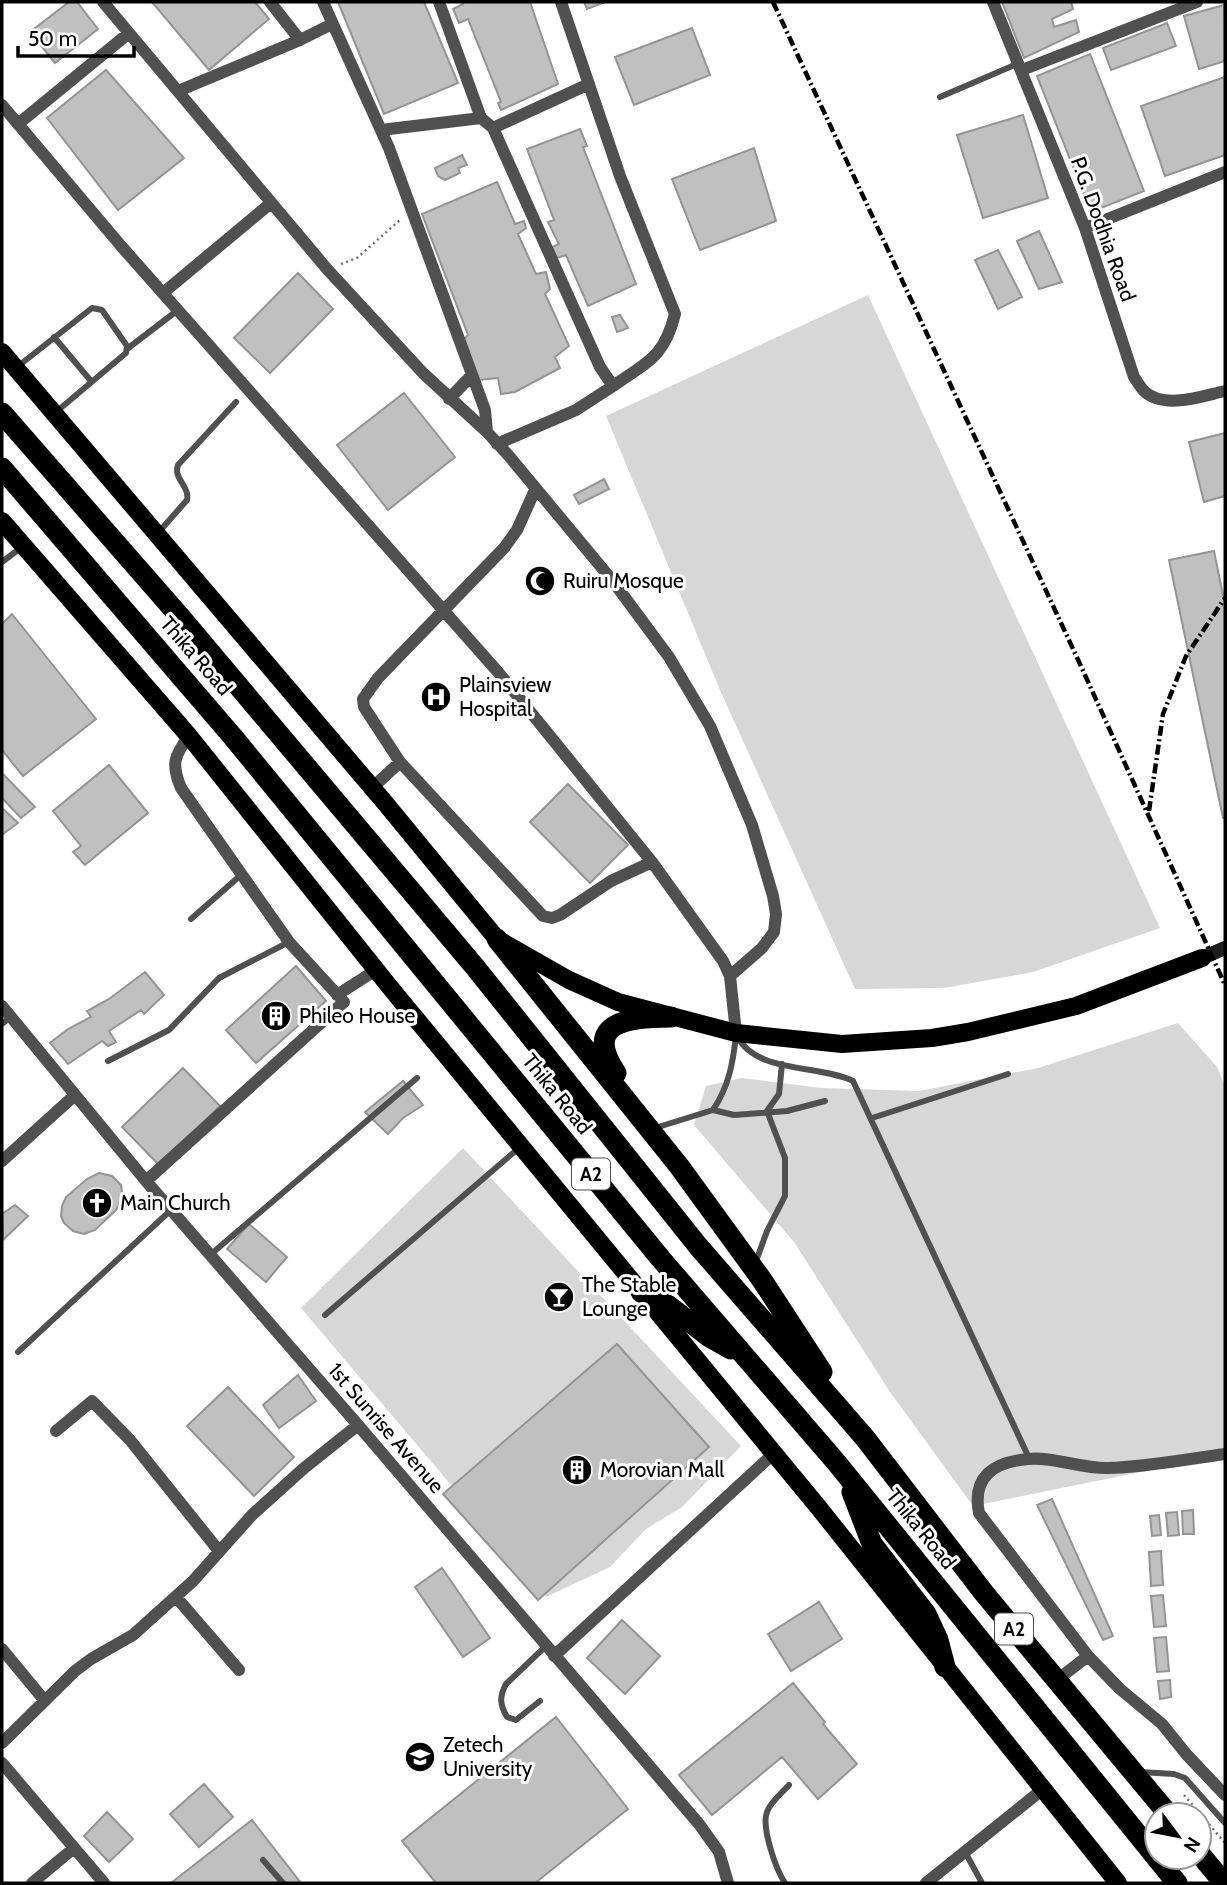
<svg xmlns="http://www.w3.org/2000/svg" width="1227" height="1885" viewBox="0 0 1227 1885" font-family="Cabin,sans-serif">
<rect width="100%" height="100%" fill="#fff"/>
<path fill="#d7d7d7" d="M868 295 1160 928 1033 972 944 988 855 989 720 690 606 416Z
M1178 1023 1217 1067 1225 1086V1455L973 1506 890 1392 794 1242 694 1125 706 1086 742 1078 821 1088 919 1091 1038 1068Z
M463 1148 741 1446 682 1507 646 1529 610 1567 546 1597 301 1308Z"/>
<path fill="#c0c0c0" stroke="#949494" stroke-width="2" d="M69 2H77L98 29 55 63 30 32Z
M152 2H255L269 19 209 70Z
M338 2H424L458 83 384 114Z
M461 2H530L558 84 501 110 498 103 501 102 468 19 459 23 453 9 463 4Z
M584 2H605L587 9Z
M1002 2H1071L1073 9 1052 19 1054 27 1076 20 1079 32 1024 58Z
M1224 5 1225 61 1199 69 1184 16Z
M1167 23 1176 46 1111 70 1103 48Z
M692 28 710 75 634 105 615 57Z
M1090 54 1144 191 1091 212 1037 76Z
M106 70 184 158 118 210 47 118Z
M1225 77V155L1165 176 1141 106Z
M1023 115 1048 198 983 218 957 135Z
M580 129 587 146 583 147 636 284 588 306 566 255 557 258 552 247 559 244 548 222 554 220 527 149Z
M754 148 776 221 700 250 672 179Z
M462 155 467 165 458 168 460 173 445 180 438 176 435 168Z
M497 182 515 224 524 221 526 228 518 234 536 274 546 272 550 289 545 294 569 346 555 357 560 368 515 392 501 394 498 378 479 380 463 340 468 335 422 214Z
M1039 231 1062 282 1039 289 1017 241Z
M998 250 1022 297 998 309 975 260Z
M298 273 333 309 270 373 234 338Z
M620 315 628 328 617 332 612 317Z
M404 393 455 457 388 510 337 445Z
M1225 433V496L1204 502 1189 442Z
M604 479 609 489 579 504 574 495Z
M1214 551 1225 605V818H1223L1169 560Z
M12 614 96 719 23 776 2 750V624Z
M109 765 148 813 85 865 73 852 81 846 53 811Z
M2 773 35 807 21 818 2 798Z
M568 784 628 845 590 883 530 822Z
M2 808 18 823 3 834 2 833Z
M296 966 326 1001 256 1063 226 1030Z
M145 972 164 995 144 1014 141 1010 109 1031 116 1042 108 1046 102 1041 68 1064 50 1043 68 1029 91 1017 87 1011 109 999Z
M183 1068 220 1106 159 1165 122 1127Z
M403 1081 423 1105 403 1118 388 1134 365 1112Z
M99 1173 112 1176 121 1185 123 1198 116 1210 95 1230 84 1234 73 1231 64 1223 61 1216 62 1206 66 1197 87 1179Z
M15 1205 28 1216 3 1240 2 1214Z
M249 1224 287 1257 266 1282 227 1249Z
M617 1344 709 1447 538 1600 443 1494Z
M298 1375 316 1401 279 1428 263 1405Z
M228 1387 294 1457 254 1496 187 1426Z
M1052 1499 1113 1636 1103 1640 1037 1505Z
M1193 1510 1194 1534H1183L1182 1511Z
M1177 1512 1179 1535 1168 1536 1166 1513Z
M1159 1515 1161 1535 1152 1536 1150 1516Z
M1161 1551 1163 1585 1151 1586 1149 1552Z
M442 1568 490 1638 463 1657 415 1587Z
M1163 1595 1166 1626 1154 1627 1151 1596Z
M819 1602 842 1639 791 1671 768 1634Z
M622 1620 660 1656 625 1694 587 1658Z
M1166 1637 1169 1671 1157 1672 1154 1638Z
M1170 1680 1171 1697 1160 1699 1158 1681Z
M793 1683 825 1722 823 1724 857 1764 818 1799 782 1757 712 1815 679 1775Z
M556 1717 628 1809 535 1883H436L402 1841Z
M204 1784 233 1817 199 1847 170 1814Z
M107 1812 133 1839 109 1862 84 1836Z
M252 1820 301 1883H171Z"/>
<g fill="none" stroke-linecap="round" stroke-linejoin="round">
<path stroke="#727272" stroke-width="2.5" stroke-dasharray="2 3.5" stroke-linecap="butt" d="M341 264 357 258 400 220
M1184 1795 1225 1843"/>
<path stroke="#505050" stroke-width="6" d="M940 97 1017 64
M54 337 91 381
M127 349 178 310
M17 367 92 308 102 310 127 346 126 353 56 412
M158 533 187 500C190 486 173 479 178 465L236 402
M2 562 22 547
M191 919 242 874
M2 1024 11 1017
M738 1037C755 1073 821 1065 853 1081L1029 1458
M108 1061 169 1030 219 978 289 942
M713 1110C729 1086 733 1063 736 1035
M872 1118 1008 1074
M655 1128 713 1110 734 1115 787 1111 825 1101
M210 1255 417 1078
M755 1264 767 1231 785 1196V1158L767 1111 779 1094 782 1064
M325 1315 520 1147
M18 1352 171 1210
M540 1701 516 1720 507 1717C500 1705 499 1697 506 1684L546 1646
M1140 1772 1174 1774 1185 1778 1225 1823
M965 1852 982 1883
M263 1860 283 1883
M785 1883C776 1870 761 1827 767 1812 770 1802 782 1793 789 1785"/>
<path stroke="#505050" stroke-width="12" d="M103 2 327 269 423 373 487 432 509 456 612 580 669 657 710 726 752 825 773 896 776 914 774 932 762 948 730 976
M270 2 300 40 332 24
M323 2 389 148 485 410 487 432
M439 2 481 118 493 128 600 367 613 386C647 362 664 358 675 314L620 176 561 2
M993 2 1085 228 1134 377C1137 381 1140 387 1144 391 1164 410 1202 396 1225 391
M1022 70 1197 2
M178 91 300 40
M2 105 122 247 498 672 652 862 723 961 730 976 736 1033
M18 124 129 33
M493 128 589 84
M381 130 481 118
M1085 228 1225 172
M163 293 271 203
M449 399 472 375
M497 444 576 410 613 386
M535 490 517 530 504 548 378 678 363 699 364 707 400 762 543 916 552 918 560 915 611 881 652 862
M372 788 400 762
M337 995 376 970
M2 1006 146 1181 358 1425 699 1824 719 1852 728 1883
M2 1161 75 1095
M146 1181 344 1002 289 942 181 788C171 764 174 756 189 736
M56 1431 92 1401 130 1440 219 1551
M1225 1454C1187 1459 1147 1467 1108 1468 1083 1469 1051 1456 1028 1459 993 1462 972 1477 979 1513L1088 1656 1120 1689 1162 1724 1187 1755 1225 1795
M176 1597 239 1670
M2 1649 45 1701
M554 1656 773 1454
M1057 1680 1088 1656
M2 1743 75 1671 91 1659 133 1635 193 1581 252 1515 303 1469 358 1425
M2 1763 104 1883
M32 1883 74 1848
M926 1883 1043 1789"/>
<path stroke="#1d1d1d" stroke-width="14" d="M1202 958 1225 948"/>
<path stroke="#000" stroke-width="18" d="M2 352 386 804 497 939 569 980 618 1002 736 1033 842 1044 932 1038 968 1032 1076 1006 1202 958
M2 521 189 736 389 986 819 1508 1118 1883"/>
<path stroke="#000" stroke-width="21" d="M2 413 182 619 475 967 698 1246 865 1438 984 1593 1169 1815
M2 468 233 737 661 1259 836 1462 1177 1883
M497 939 679 1166 762 1280 822 1372
M616 1073C581 1021 631 1017 671 1017
M641 1292 669 1306 708 1336 731 1349
M852 1492 872 1544 926 1614 938 1640 945 1667
M1199 1853 1224 1883"/>
<path stroke="#000" stroke-width="4.5" stroke-dasharray="10 3.5 2 3.5" stroke-linecap="butt" d="M773 2 1080 664 1225 985
M1149 811 1163 714 1186 656 1225 598"/>
</g>
<defs>
<g id="mosque-disc" transform="scale(1.575)"><circle r="9.5" fill="#000" stroke="#fff"/><path d="M3.5-4.9A6 6 0 1 0 3.5 4.9A5 5 0 1 1 3.5-4.9Z" fill="#fff"/></g>
<g id="hospital-disc" transform="scale(1.575)"><circle r="9.5" fill="#000" stroke="#fff"/><path d="M-5-5h3v3.5h4V-5h3V5h-3V1.5h-4V5h-3Z" fill="#fff"/></g>
<g id="building-disc" transform="scale(1.575)"><circle r="9.5" fill="#000" stroke="#fff"/><path d="M-4-6H4V6H1V3H-1V6H-4ZM-2.5-4.3h1.7v1.8h-1.7ZM.8-4.3h1.7v1.8H.8ZM-2.5-1h1.7V.8h-1.7ZM.8-1h1.7V.8H.8Z" fill="#fff"/></g>
<g id="church-disc" transform="scale(1.575)"><circle r="9.5" fill="#000" stroke="#fff"/><path d="M-1.2-6h2.4v3.5h3.3v2.4h-3.3V6h-2.4V-.1h-3.3v-2.4h3.3Z" fill="#fff"/></g>
<g id="bar-disc" transform="scale(1.575)"><circle r="9.5" fill="#000" stroke="#fff"/><path d="M-6-5H6L.8 .8V4.5H3.5V6h-7V4.5H-.8V.8Z" fill="#fff"/></g>
<g id="school-disc" transform="scale(1.575)"><circle r="9.5" fill="#000" stroke="#fff"/><path d="M0-5L7-2L0 1L-7-2ZM-4 1L0 2.5L4 1V4Q0 6-4 4Z" fill="#fff"/></g>
</defs>
<g fill-rule="evenodd">
<use href="#mosque-disc" x="540" y="581"/>
<use href="#hospital-disc" x="436" y="697"/>
<use href="#building-disc" x="276" y="1016"/>
<use href="#church-disc" x="97" y="1203"/>
<use href="#bar-disc" x="559" y="1297"/>
<use href="#building-disc" x="577" y="1470"/>
<use href="#school-disc" x="420" y="1757"/>
</g>
<g text-anchor="middle" stroke-width="6" stroke-linejoin="round" paint-order="stroke">
<g fill="#fff" stroke="#4c4c4c" stroke-width="2">
<rect x="572" y="1158.5" width="38" height="31" rx="5"/>
<rect x="995" y="1613.5" width="38" height="31" rx="5"/>
</g>
<g font-size="19" font-weight="bold" fill="#000">
<text x="591" y="1181">A2</text>
<text x="1014" y="1636">A2</text>
</g>
<g font-size="21" fill="#000" stroke="#fff">
<text transform="translate(1103 229) rotate(70)" y="7">P.G. Dodhia Road</text>
<text transform="translate(196 656) rotate(49)" y="7">Thika Road</text>
<text transform="translate(557 1094) rotate(51)" y="7">Thika Road</text>
<text transform="translate(386 1428) rotate(49)" y="7">1st Sunrise Avenue</text>
<text transform="translate(921 1529) rotate(51)" y="7">Thika Road</text>
</g>
<g font-size="21" fill="#000" stroke="#fff" text-anchor="start">
<text x="563" y="588">Ruiru Mosque</text>
<text x="459" y="692">Plainsview<tspan x="459" dy="24">Hospital</tspan></text>
<text x="299" y="1023">Phileo House</text>
<text x="120" y="1210">Main Church</text>
<text x="582" y="1292">The Stable<tspan x="582" dy="24">Lounge</tspan></text>
<text x="600" y="1477">Morovian Mall</text>
<text x="443" y="1752">Zetech<tspan x="443" dy="24">University</tspan></text>
</g>
</g>
<rect width="1227" height="1885" fill="none" stroke="#000000" stroke-width="7"/>
<g transform="translate(1178 1836) rotate(122)"><circle r="33" fill="#ffffff" stroke="#999999" stroke-width="2"/>
<path d="M0-5L12 26L0 18L-12 26Z" fill="#000000"/>
<text y="-10" font-size="19" font-weight="bold" text-anchor="middle" fill="#000000">N</text>
</g>
<path d="M18 46v10h116v-10" fill="none" stroke="#000000" stroke-width="3.5"/>
<text x="28" y="46" font-size="21" fill="#000000" stroke="#ffffff" stroke-width="5" paint-order="stroke">50 m</text>
</svg>
